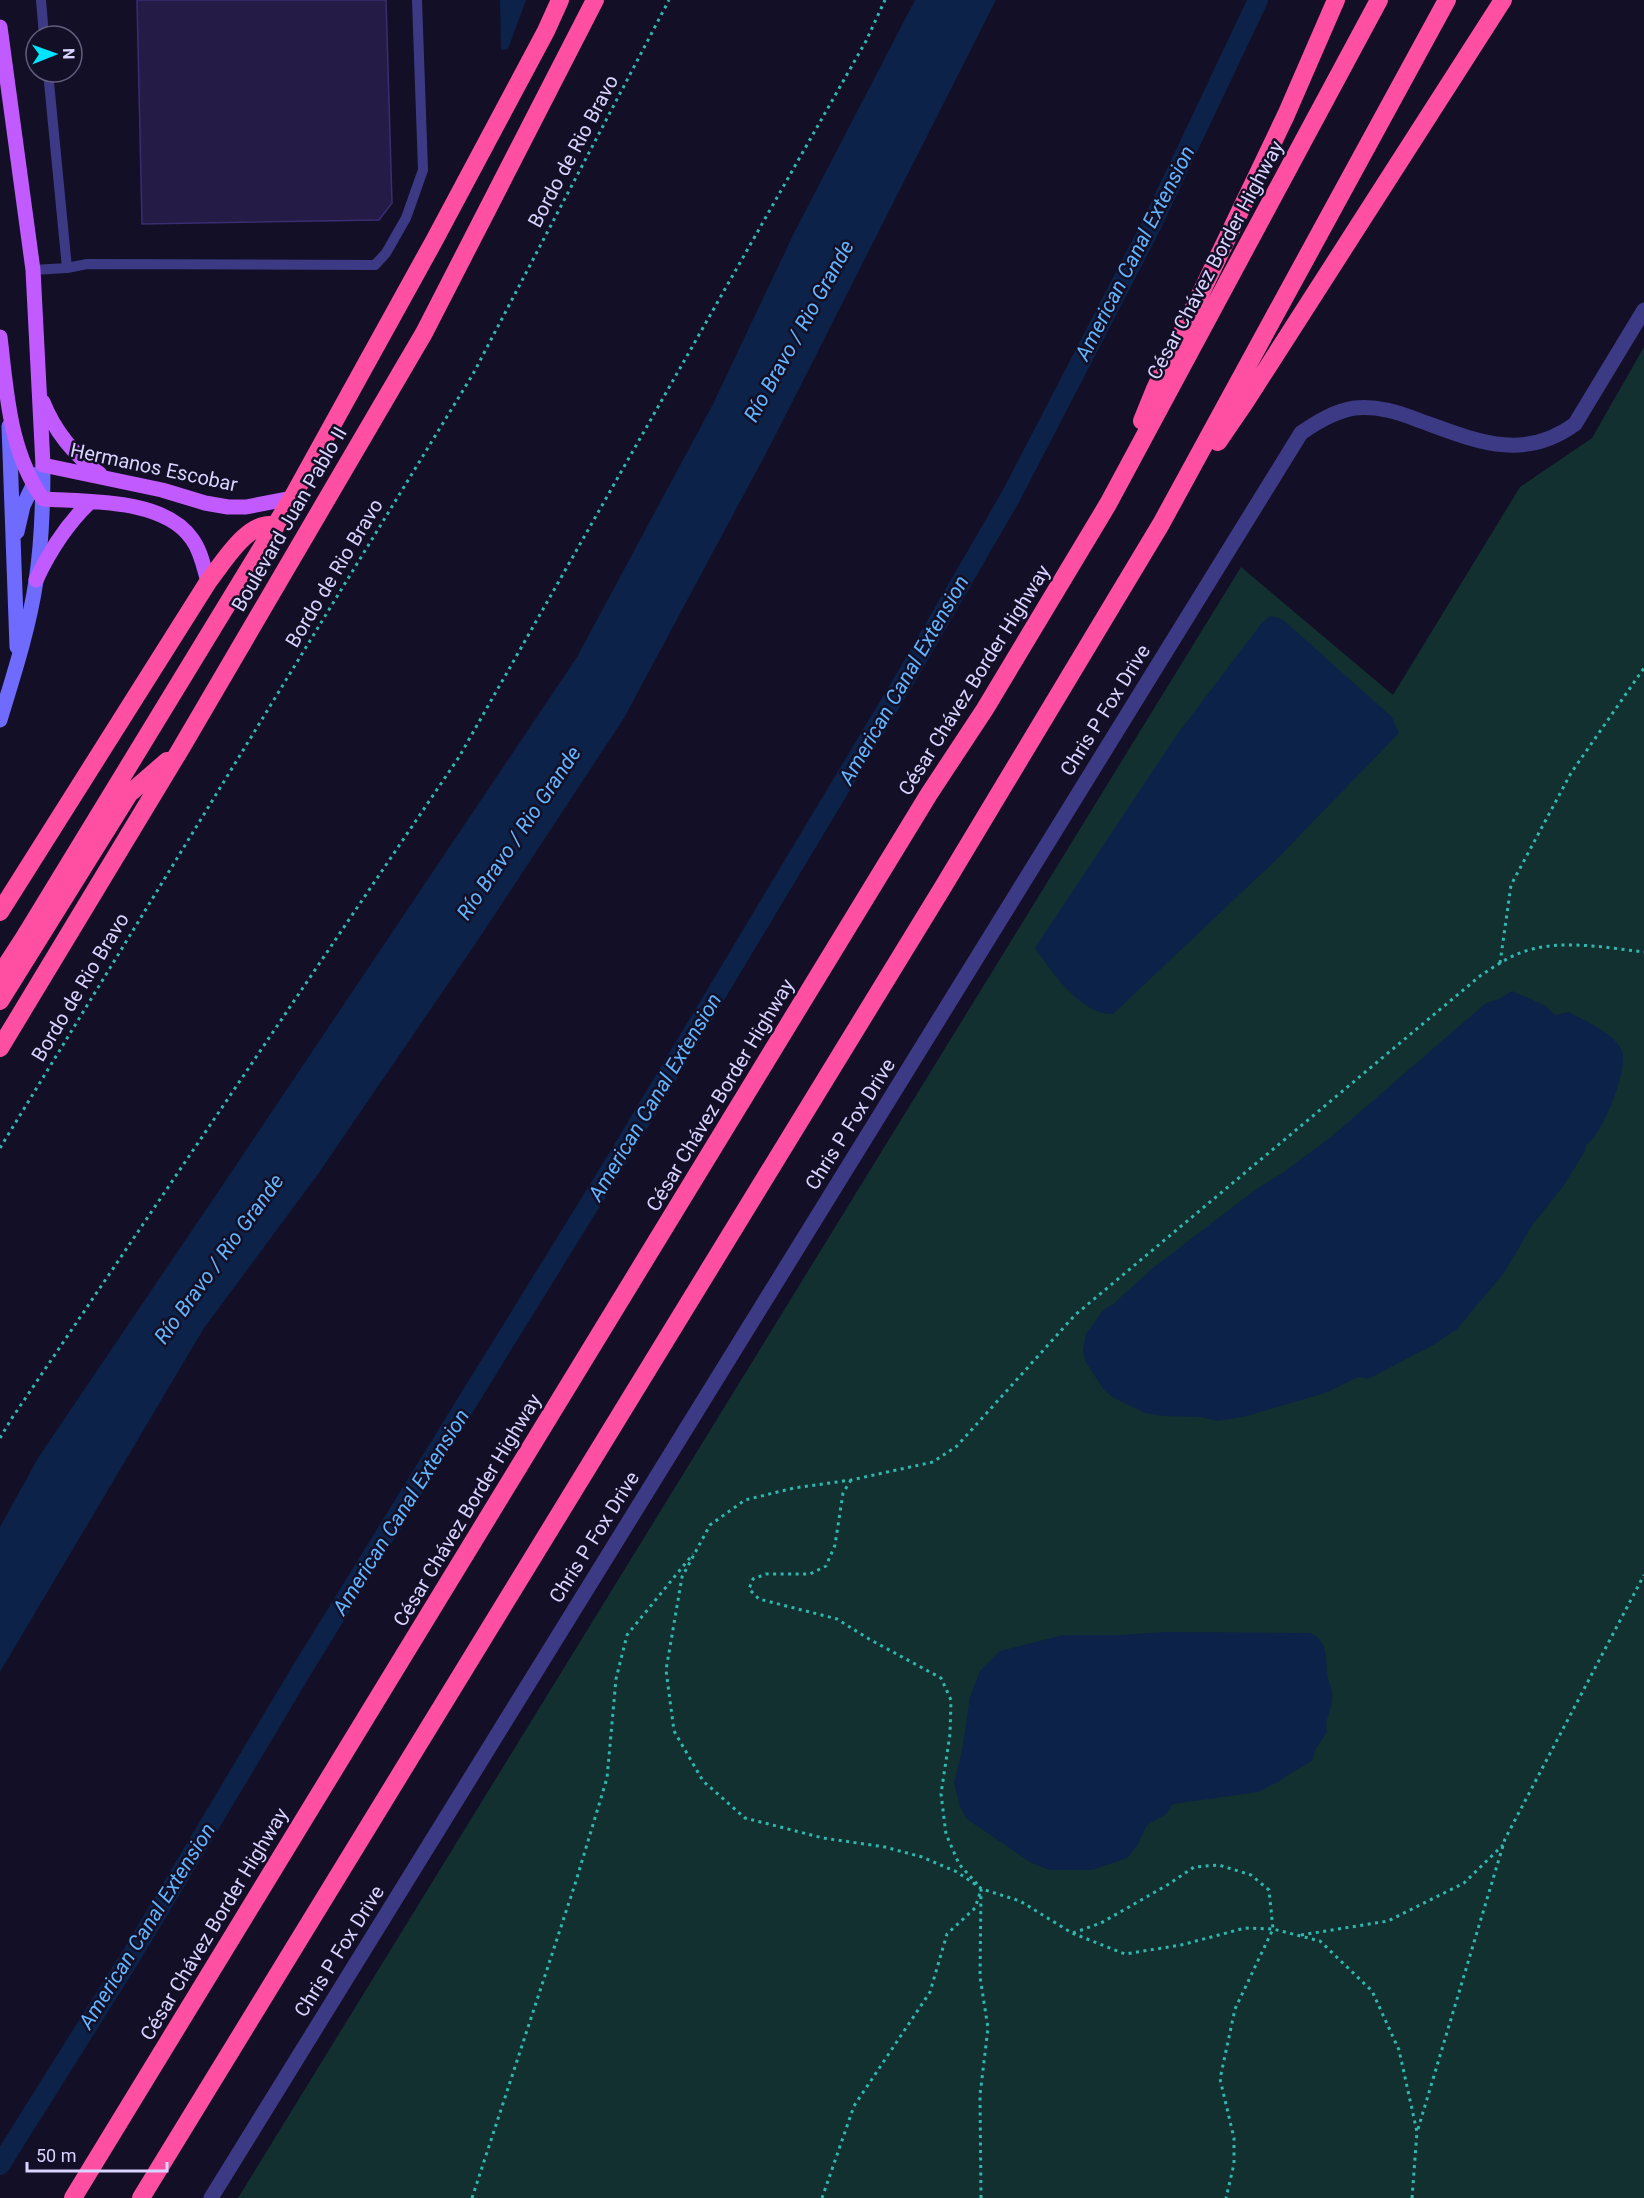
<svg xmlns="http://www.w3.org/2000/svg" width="1644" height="2198" viewBox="0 0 1644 2198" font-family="Roboto,sans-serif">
<rect width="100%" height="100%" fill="#130f26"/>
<path fill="#12302f" d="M1644 347V2198H238L1241 567 1393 695 1520 487 1592 438Z"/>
<path fill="#0c2248" d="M500 0H526L508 49 501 50Z
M915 0H996L772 442 624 718 480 937 316 1177 204 1328 0 1672V1527L38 1458 228 1177 577 657 713 404 794 233Z
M1270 616 1282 619 1392 717 1399 733 1276 860 1113 1014C1082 1016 1051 971 1035 948L1176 736 1261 624Z
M1512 991 1544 1005 1555 1015 1569 1012C1586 1022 1613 1032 1622 1051 1629 1068 1602 1136 1586 1145L1585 1151 1564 1185 1531 1227 1504 1273 1457 1329 1433 1345 1368 1379 1358 1377 1325 1393 1243 1417 1218 1421 1201 1417 1163 1416 1145 1413 1114 1398 1104 1390 1085 1361 1083 1349 1086 1334 1104 1309 1112 1305 1153 1268 1255 1190 1281 1174 1331 1137 1486 1003 1499 999Z
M1165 1632 1310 1633C1328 1641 1326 1656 1327 1673 1328 1683 1334 1690 1332 1700 1331 1714 1324 1718 1327 1732L1315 1750 1312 1761 1286 1776 1280 1781 1258 1792 1173 1804 1166 1814 1147 1825 1137 1846 1127 1858 1092 1870H1050L1030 1862 967 1819 960 1807 954 1782 962 1751 970 1697 980 1671 1000 1651 1063 1635H1121Z"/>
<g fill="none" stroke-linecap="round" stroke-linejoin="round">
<path stroke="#0c2248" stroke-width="20" d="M0 2165 133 1953 303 1668 613 1166 905 679 1011 496 1150 228 1258 0"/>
</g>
<path fill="#241b47" stroke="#3b2d73" stroke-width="1.5" d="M137 0H386L392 203 379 220 142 224Z"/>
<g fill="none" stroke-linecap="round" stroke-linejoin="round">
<path stroke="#2fb8b0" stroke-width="3" stroke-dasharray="3 4.5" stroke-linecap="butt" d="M1500 963 1511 885 1571 773 1644 668
M0 1148 473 374 669 0
M0 1438 12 1418 459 757 866 41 885 0
M851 1480 843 1493 835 1545 826 1566 810 1574H766L753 1579 749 1589 759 1599 837 1619 869 1639 941 1678 951 1700 950 1734 941 1794 946 1834 959 1864 977 1884
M1073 1933 1101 1923 1169 1884 1194 1867 1219 1865 1251 1875 1269 1890 1273 1929 1235 2009 1220 2079 1234 2138V2164L1226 2198
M1301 1935 1388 1921 1464 1883 1503 1845
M1418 2129 1505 1839 1644 1575
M472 2198 576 1881 607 1778 616 1679 627 1635 693 1554
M822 2198 854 2106 930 1992 947 1934 975 1908 980 1893
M981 2198 980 2095 988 2028 980 1977 981 1889
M1412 2198 1417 2132 1399 2050 1372 1991 1320 1941 1273 1929 1245 1928 1181 1945 1125 1954 1072 1933 1020 1901 982 1889 957 1872 922 1857 885 1847 823 1838 745 1818 703 1781 674 1731 666 1670 682 1577 710 1525 745 1500 794 1488 851 1480 933 1462 957 1446 1075 1315 1480 976C1489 970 1498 964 1507 959 1548 936 1600 947 1644 952"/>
<path stroke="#3d3a85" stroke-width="10" d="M41 0 44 36
M48 72 67 268
M33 270 67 268 87 264 375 265 386 253 406 218 423 170 417 0"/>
<path stroke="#3d3a85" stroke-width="15" d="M211 2198 1301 433C1318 421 1335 411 1355 408 1378 406 1398 412 1418 420 1474 440 1522 463 1575 424L1644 310"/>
<path stroke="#6f6bff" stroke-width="15" d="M9 426 17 647
M17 532 23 506 39 473
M0 720C14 674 29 628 36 581 42 542 43 504 43 465"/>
<path stroke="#c25bff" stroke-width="15" d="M0 27 33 270 43 465 162 490 205 503 228 507H246L292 498
M0 337C7 394 9 451 43 499 87 502 164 498 192 539 201 551 204 568 208 582
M43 402C55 432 74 455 100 474
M36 580C50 550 66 525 90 502"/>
<path stroke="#ff4fa3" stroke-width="18" d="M1142 421 1155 389 1286 115 1336 0
M1218 442 1246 401 1503 0
M0 912 208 582C223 563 249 518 276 526
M27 933 292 498 434 241 546 31 560 0
M0 1001 129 794 167 761
M0 1048 180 750 424 333 595 0
M73 2198 929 794 985 709 1108 504 1379 0
M141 2198 943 887 1161 524 1447 0"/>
<path stroke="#ff4fa3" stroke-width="18" d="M0 975 27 933"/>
</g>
<g text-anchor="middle" stroke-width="5" stroke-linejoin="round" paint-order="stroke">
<g font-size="20" fill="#d9d4ff" stroke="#130f26">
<text transform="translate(573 151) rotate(-62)" y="7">Bordo de Rio Bravo</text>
<text transform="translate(1215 260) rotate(-62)" y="7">César Chávez Border Highway</text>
<text transform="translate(154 467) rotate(12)" y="7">Hermanos Escobar</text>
<text transform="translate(289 519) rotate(-60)" y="7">Boulevard Juan Pablo II</text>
<text transform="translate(334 573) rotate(-59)" y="7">Bordo de Rio Bravo</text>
<text transform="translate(974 680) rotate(-58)" y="7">César Chávez Border Highway</text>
<text transform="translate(1105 710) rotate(-58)" y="7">Chris P Fox Drive</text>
<text transform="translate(80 987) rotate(-59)" y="7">Bordo de Rio Bravo</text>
<text transform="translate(720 1095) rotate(-59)" y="7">César Chávez Border Highway</text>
<text transform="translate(850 1124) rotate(-58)" y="7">Chris P Fox Drive</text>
<text transform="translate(467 1510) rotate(-59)" y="7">César Chávez Border Highway</text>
<text transform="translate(594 1537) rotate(-58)" y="7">Chris P Fox Drive</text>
<text transform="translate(214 1924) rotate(-59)" y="7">César Chávez Border Highway</text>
<text transform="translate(339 1951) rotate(-58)" y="7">Chris P Fox Drive</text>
</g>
<g font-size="21" font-style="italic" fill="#62b6ff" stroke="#130f26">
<text transform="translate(1135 253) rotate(-63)" y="7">American Canal Extension</text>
<text transform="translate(799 331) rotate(-61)" y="7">Río Bravo / Rio Grande</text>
<text transform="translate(904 680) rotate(-60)" y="7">American Canal Extension</text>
<text transform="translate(519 833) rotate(-56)" y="7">Río Bravo / Rio Grande</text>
<text transform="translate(655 1097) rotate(-59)" y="7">American Canal Extension</text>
<text transform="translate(219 1259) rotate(-54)" y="7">Río Bravo / Rio Grande</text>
<text transform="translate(401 1512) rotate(-58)" y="7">American Canal Extension</text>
<text transform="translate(147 1926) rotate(-58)" y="7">American Canal Extension</text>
</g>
</g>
<g transform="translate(54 54) rotate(89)"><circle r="28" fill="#130f26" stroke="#625e7d" stroke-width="1.5"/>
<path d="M0-4.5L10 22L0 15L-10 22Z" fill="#00e5ff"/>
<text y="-9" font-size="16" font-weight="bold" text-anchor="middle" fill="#d9d4ff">N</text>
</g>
<path d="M27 2162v9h140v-9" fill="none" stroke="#d9d4ff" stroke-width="3"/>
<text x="36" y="2162" font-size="18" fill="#d9d4ff" stroke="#130f26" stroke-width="4.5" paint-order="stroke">50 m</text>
</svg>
